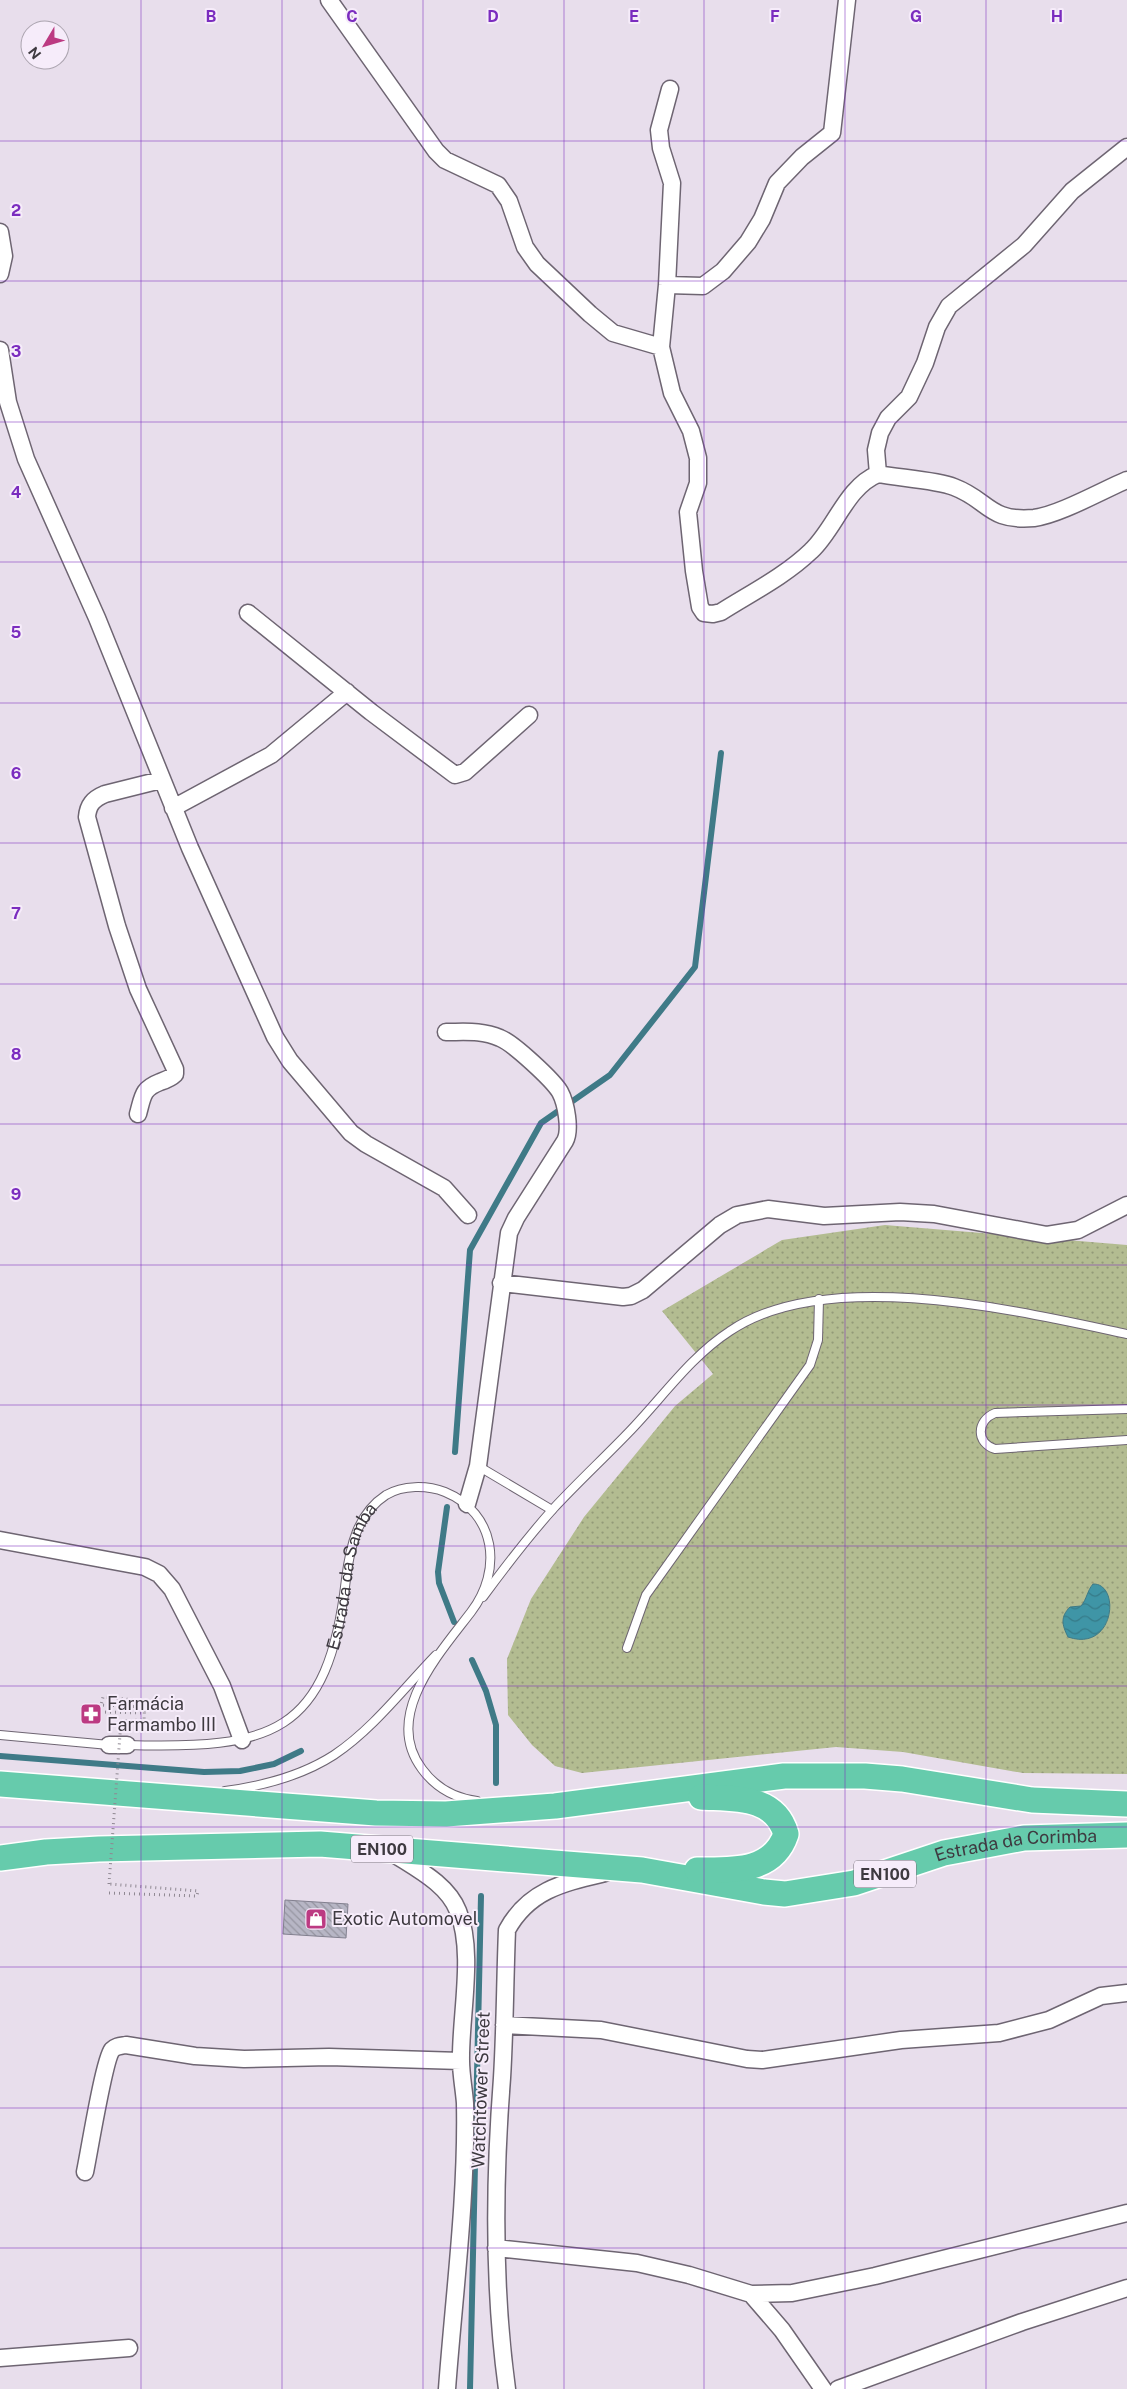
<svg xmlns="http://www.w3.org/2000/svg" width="1127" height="2389" viewBox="0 0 1127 2389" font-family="'Public Sans',sans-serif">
<defs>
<pattern id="grass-dots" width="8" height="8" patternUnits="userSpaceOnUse" patternTransform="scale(1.25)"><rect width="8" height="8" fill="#b3bc91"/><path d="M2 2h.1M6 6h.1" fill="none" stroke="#939a78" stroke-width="1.8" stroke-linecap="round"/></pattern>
<pattern id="water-waves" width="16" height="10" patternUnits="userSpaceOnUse" patternTransform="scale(1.25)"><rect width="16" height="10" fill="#3f95a6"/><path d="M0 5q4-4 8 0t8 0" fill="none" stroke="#367b89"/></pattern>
<pattern id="building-back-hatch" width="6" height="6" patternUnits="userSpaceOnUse" patternTransform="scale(1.25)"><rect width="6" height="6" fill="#b7b6c5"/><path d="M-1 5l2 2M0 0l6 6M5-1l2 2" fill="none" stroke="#9695a1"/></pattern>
</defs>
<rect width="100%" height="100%" fill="#e8deec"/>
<path fill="url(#grass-dots)" d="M885 1225 1127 1245V1774L1023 1773 903 1752 836 1747 582 1773 555 1766 532 1745 508 1715 507 1659 531 1599 584 1517 675 1406 713 1374 662 1311 782 1240Z"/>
<path fill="url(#water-waves)" stroke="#3f7a87" d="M1093 1584C1121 1583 1115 1653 1068 1637 1062 1625 1060 1617 1070 1607L1081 1606C1087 1599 1087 1591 1093 1584Z"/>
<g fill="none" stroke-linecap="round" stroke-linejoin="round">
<path stroke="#3f7a87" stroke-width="6" d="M455 1452 470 1250 541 1123 610 1075 695 967 721 753
M447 1507 438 1572 439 1583 454 1622
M472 1660 486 1691 496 1725V1783
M0 1756 204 1772 240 1771 274 1764 301 1751
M470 2389 481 1896"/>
</g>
<path fill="url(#building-back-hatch)" stroke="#82808f" d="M285 1900 348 1904 346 1938 283 1934Z"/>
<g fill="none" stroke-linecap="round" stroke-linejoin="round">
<g stroke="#6e6572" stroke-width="10">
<g id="lane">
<path d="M1127 1409 995 1413C976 1421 976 1443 995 1449L1127 1440"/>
<path d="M478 1466 552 1510"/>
<path d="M483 1597C505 1567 528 1537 553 1509 578 1482 604 1458 629 1432 662 1398 690 1357 730 1331 827 1265 1019 1311 1127 1334"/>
<path d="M627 1648 646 1595 810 1365 818 1340 819 1299"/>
<path d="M0 1735 109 1745"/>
<path id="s1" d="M127 1745C271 1749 328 1736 346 1579 350 1547 357 1514 386 1495 403 1485 427 1485 445 1492 496 1513 503 1570 471 1612 439 1654 382 1716 422 1769 436 1788 454 1798 477 1801"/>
<path d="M225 1791C262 1786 303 1775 334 1755 373 1729 404 1688 436 1655"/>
</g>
</g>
<g stroke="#6e6572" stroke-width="19">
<path id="street" d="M329 0 436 151 445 160 498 185 509 201 525 247 537 264 590 314 613 333 661 347
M670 89 659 130 661 148 672 183 667 285 661 347 672 393 691 431 698 458V483L688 512 694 571 700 607 704 613 713 614 721 612C751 593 785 576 811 551 835 529 846 487 878 474 899 478 936 480 954 487 989 500 988 522 1034 518 1059 515 1103 490 1127 480
M0 232 4 256 0 274
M667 285 703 286 723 271 748 242 762 219 777 183 802 157 832 133 847 0
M0 350 8 402 26 459 97 618 190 848 275 1037 290 1061 351 1133 366 1144 444 1188 468 1215
M878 474 876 450 880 433 888 418 909 397 925 363 937 327 949 306 1024 245 1072 191 1127 147
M248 613 371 712 455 775 465 772 529 715
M173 808 271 755 347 692
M446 1032C465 1032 482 1030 500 1038 513 1043 553 1080 560 1092 566 1103 571 1130 565 1141L516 1218 509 1233 478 1466 467 1504
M138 1114C143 1096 142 1089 160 1082 166 1080 171 1078 175 1074V1069L138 989 117 926 87 817C88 805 93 799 105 794L161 780
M501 1283 623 1297 631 1296 643 1290 720 1225 737 1215 768 1209 824 1216 900 1212 934 1214 1047 1235 1078 1230 1127 1205
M0 1540 145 1567 159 1574 172 1589 222 1686 242 1740
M109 1745H127
M391 1852C415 1868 447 1883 458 1911 475 1952 460 2017 461 2061 461 2075 464 2089 465 2103 467 2197 454 2295 447 2389
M504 2025 601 2030 747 2059 762 2060 901 2040 999 2033 1049 2020 1101 1996 1127 1993
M85 2172C89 2153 104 2060 112 2050 116 2046 120 2046 126 2045L195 2056 244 2059 329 2057 461 2061
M496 2248 637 2263 689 2275 751 2294 792 2293 875 2276 1127 2213
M751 2294 782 2330 823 2389
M0 2358 129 2348
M507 2389C493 2287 494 2181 502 2078 505 2029 505 1979 507 1930 529 1890 563 1883 605 1873
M838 2389 1022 2322 1127 2288"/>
</g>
<g stroke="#fff" stroke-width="28">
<g id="primary">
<path d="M0 1784 376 1813 446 1814 555 1806 784 1776H865L902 1779 1032 1800 1127 1804"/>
<path id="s2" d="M0 1858 46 1852 99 1849 320 1844 642 1870 764 1892 785 1894 854 1883 944 1853 1024 1838 1127 1835"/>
<path d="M697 1870C732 1870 773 1873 786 1834 775 1795 734 1799 701 1797"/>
</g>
</g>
<path stroke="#8f8892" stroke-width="3" stroke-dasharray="1 4" stroke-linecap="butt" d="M100 1712 144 1713V1707L101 1705 103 1697 145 1701 144 1720 121 1721
M109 1893 197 1896 198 1891 109 1884"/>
<use href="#lane" stroke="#fff" stroke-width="8"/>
<use href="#street" stroke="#fff" stroke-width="16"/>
<use href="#primary" stroke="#66cbac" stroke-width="25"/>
<path stroke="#8f8892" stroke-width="3" stroke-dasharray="1 4" stroke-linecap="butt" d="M109 1884 121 1721"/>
</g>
<path fill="none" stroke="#7b2cbf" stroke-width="1" stroke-opacity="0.55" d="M141 0V2389M282 0V2389M423 0V2389M564 0V2389M704 0V2389M845 0V2389M986 0V2389M0 141H1127M0 281H1127M0 422H1127M0 562H1127M0 703H1127M0 843H1127M0 984H1127M0 1124H1127M0 1265H1127M0 1405H1127M0 1546H1127M0 1686H1127M0 1827H1127M0 1967H1127M0 2108H1127M0 2248H1127"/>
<defs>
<g id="pharmacy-square" transform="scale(1.125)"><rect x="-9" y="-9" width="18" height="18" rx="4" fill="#bc3a82" stroke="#f6ecfa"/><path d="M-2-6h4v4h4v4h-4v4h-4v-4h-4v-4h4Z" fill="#fff"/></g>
<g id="shop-square" transform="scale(1.125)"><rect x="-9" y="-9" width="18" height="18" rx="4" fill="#bc3a82" stroke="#f6ecfa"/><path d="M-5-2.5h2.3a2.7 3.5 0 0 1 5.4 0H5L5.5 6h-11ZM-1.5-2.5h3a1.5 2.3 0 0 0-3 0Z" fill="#fff"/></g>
</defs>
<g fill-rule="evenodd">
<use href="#pharmacy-square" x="91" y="1714"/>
<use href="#shop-square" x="316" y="1919"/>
</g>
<g text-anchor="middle" stroke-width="4" stroke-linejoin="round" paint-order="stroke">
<g fill="#f6ecfa" stroke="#756f78" stroke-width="1">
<rect x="351" y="1835.5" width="62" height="27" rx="4"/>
<rect x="854" y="1860.5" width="62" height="27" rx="4"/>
</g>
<g font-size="16" font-weight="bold" fill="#3e3a40">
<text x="382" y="1855">EN100</text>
<text x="885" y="1880">EN100</text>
</g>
<g font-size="18" fill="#3e3a40" stroke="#f6ecfa">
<text dy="6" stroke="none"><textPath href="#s1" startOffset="326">Estrada da Samba</textPath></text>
<text dy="6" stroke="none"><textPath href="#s2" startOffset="1026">Estrada da Corimba</textPath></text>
<text transform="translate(481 2090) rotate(-88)" y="6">Watchtower Street</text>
</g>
<g font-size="18" fill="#3e3a40" stroke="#f6ecfa" text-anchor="start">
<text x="107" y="1710">Farmácia<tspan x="107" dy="21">Farmambo III</tspan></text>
<text x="332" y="1925">Exotic Automovel</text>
</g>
</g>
<g font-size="16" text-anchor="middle" font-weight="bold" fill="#7b2cbf" stroke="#f6ecfa" stroke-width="4" stroke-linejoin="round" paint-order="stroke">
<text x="211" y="22">B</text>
<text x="352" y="22">C</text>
<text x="493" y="22">D</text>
<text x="634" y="22">E</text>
<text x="775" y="22">F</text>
<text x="916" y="22">G</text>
<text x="1057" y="22">H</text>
<text x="16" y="216">2</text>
<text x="16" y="357">3</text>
<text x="16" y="498">4</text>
<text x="16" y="638">5</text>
<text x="16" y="779">6</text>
<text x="16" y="919">7</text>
<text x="16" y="1060">8</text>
<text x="16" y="1200">9</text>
</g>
<g transform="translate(45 45) rotate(232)"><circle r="24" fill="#f6ecfa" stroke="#aca5b0"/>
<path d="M0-4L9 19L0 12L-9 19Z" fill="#bc3a82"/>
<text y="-8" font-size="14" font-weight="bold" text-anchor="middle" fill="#3e3a40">N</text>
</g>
</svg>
